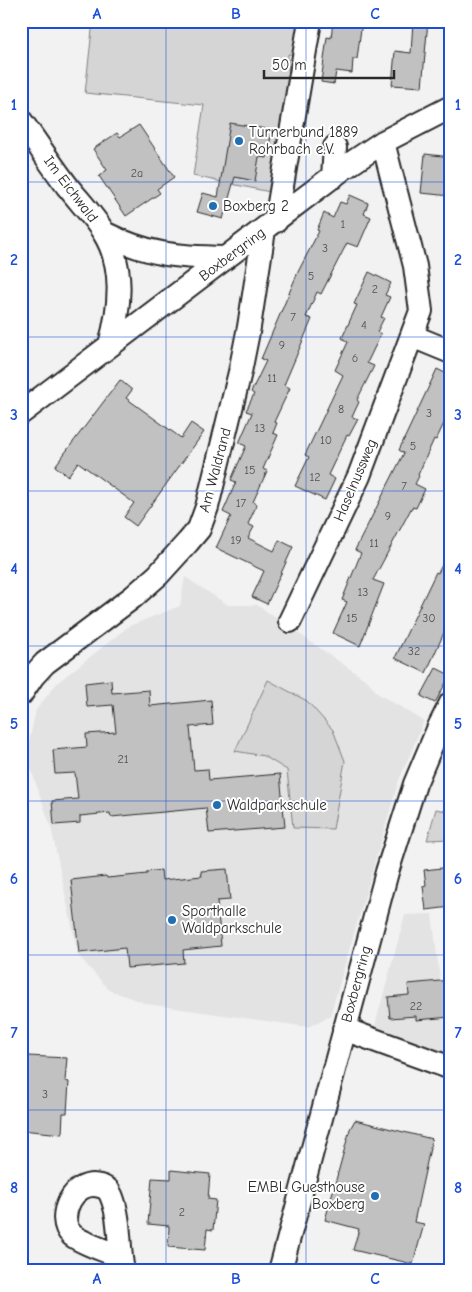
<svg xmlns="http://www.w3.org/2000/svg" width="472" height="1292" viewBox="0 0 472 1292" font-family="'Comic Neue',sans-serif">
<rect width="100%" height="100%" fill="#f2f2f2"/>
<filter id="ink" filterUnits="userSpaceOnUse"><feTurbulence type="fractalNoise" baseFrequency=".02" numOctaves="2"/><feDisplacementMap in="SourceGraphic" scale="10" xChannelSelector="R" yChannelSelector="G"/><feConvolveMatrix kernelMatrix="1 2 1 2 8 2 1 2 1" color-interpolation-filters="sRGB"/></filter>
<g filter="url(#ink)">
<path fill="#e3e3e3" d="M185 577 228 605H257L369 682 377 693 424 721 398 783 330 1016 308 1027 147 1004 109 990 78 955 51 827 26 755 36 710 57 683 129 626 180 606Z
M432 914 449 1054 374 1029 405 915Z"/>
<path fill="#d5d5d5" stroke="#808080" d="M93 21H306L300 55 288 54 289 94 270 192 193 176 204 105 85 93Z
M268 680 307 701 333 730 345 761 333 829 293 828 287 770 264 756 235 751Z
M436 809 451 812V839L427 840Z"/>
<path fill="#c1c1c1" stroke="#2b2b2b" d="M333 21H362L357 59H353L352 73 336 71 334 84 321 82 327 37 331 38Z
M413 21H428L422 87 392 85 395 51 411 53Z
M230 123 272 130 267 158 259 157 255 181 235 177 223 219 197 212 203 193 218 197Z
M139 125 174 177 157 189 160 193 126 216 99 176 107 170 93 149 117 133 120 137Z
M425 154 451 157V196L421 193Z
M350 195 368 203 364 214 371 217 358 247 347 243 321 294 317 292 306 317 312 319 284 385 290 388 274 422 277 423 273 433 278 435 263 469 267 471 253 502 257 504 248 524 254 527 248 538 274 551 279 540 293 547 267 604 252 597 264 571 216 548 231 516 223 512 236 482 231 480 246 446 239 443 252 413 246 411 254 394 251 392 266 361 261 359 298 272 319 231 317 230 324 213 333 218 340 202 346 204Z
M369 272 391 283 385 295 390 297 381 317 384 318 377 332 381 334 367 363 374 366 357 400 359 402 352 417 358 419 349 436 347 435 328 475 335 479 325 500 295 486 309 457 305 455 343 375 335 370 348 342 342 338 357 305 354 304Z
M437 369 451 376V409L436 440 434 439 418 475 419 476 415 484 425 489 416 508 412 507 373 580 384 584 360 646 333 633 347 602 342 600 361 553 355 550 404 453 399 450Z
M120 380 132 390 126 398 181 438 191 423 204 432 136 526 124 517 134 503 78 462 68 476 55 466Z
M451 547V617L426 673 395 658 436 572 438 573Z
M436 668 450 675 435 703 421 696Z
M111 680 112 693 149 690 150 706 211 700 213 725 190 727 194 770 208 769 209 780 280 774 285 827 209 833 206 808 111 817 110 813 80 816V823L54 825 52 801 78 799 75 773 55 774 53 750 87 747 86 734 116 732 113 705 87 707 85 683Z
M451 867V907L426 910 423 886 426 885 424 870Z
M227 869 230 900 217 901 221 946 183 950 184 963 127 968 125 948 79 953 71 880 106 876 107 878 147 874V872L161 870 162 880 202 876 201 871Z
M451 980V1017L416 1020V1016L390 1018 388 997 409 995 408 984Z
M28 1056 67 1058 65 1081 69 1082 67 1113H63L62 1134 21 1130 23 1106H21V1077L27 1078Z
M355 1120 432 1139 414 1222 424 1224 413 1264 353 1250 359 1229 325 1220 350 1129Z
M171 1170 210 1174 208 1199 216 1200 213 1230 207 1229 205 1250 168 1247 169 1226 148 1224 152 1178 171 1179Z"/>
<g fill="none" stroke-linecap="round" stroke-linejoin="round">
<g stroke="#2b2b2b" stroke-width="26">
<path id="minor" d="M21 121C37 143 52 166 68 187 80 202 94 217 104 233 125 267 120 308 110 345
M333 177 335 147
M276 221 310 21
M104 233C148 255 177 257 225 258
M412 336 451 352
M21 413 344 168 383 142 451 107
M290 621 359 476 421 311 415 266 383 142
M21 694 33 676 45 663 133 597 158 575 188 542 199 529 207 507 240 372 249 327 264 230
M344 1029 451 1068
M120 1257C108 1251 81 1243 72 1235 54 1218 74 1178 100 1186 105 1187 109 1190 111 1195 121 1218 118 1247 123 1271
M280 1271 387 872 415 784 439 727 451 703"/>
</g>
<use href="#minor" stroke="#fff" stroke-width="22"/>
</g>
</g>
<path fill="none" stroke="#1d4ed8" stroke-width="1" stroke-opacity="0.55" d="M166 21V1271M306 21V1271M21 182H451M21 337H451M21 491H451M21 646H451M21 801H451M21 955H451M21 1110H451"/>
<g fill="#1f6fb2" stroke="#fff" stroke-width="2">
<circle cx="239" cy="141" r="5"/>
<circle cx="213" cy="206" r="5"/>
<circle cx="217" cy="805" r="5"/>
<circle cx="172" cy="920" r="5"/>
<circle cx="375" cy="1196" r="5"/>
</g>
<g text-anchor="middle" stroke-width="4" stroke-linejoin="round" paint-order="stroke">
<g font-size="12" fill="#505050">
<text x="137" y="177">2a</text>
<text x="343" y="228">1</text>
<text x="325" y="252">3</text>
<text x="311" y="280">5</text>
<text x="375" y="293">2</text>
<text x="293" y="321">7</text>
<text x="364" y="329">4</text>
<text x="282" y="349">9</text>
<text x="355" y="362">6</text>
<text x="272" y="382">11</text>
<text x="341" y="413">8</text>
<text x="429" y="417">3</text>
<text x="260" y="432">13</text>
<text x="326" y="444">10</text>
<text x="413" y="450">5</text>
<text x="250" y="474">15</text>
<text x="315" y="481">12</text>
<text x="404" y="490">7</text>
<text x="241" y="507">17</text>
<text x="388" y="520">9</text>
<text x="236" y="544">19</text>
<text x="374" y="547">11</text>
<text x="363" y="596">13</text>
<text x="352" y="622">15</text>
<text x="429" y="622">30</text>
<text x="414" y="655">32</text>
<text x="123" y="763">21</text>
<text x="416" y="1010">22</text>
<text x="45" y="1098">3</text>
<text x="182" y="1216">2</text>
</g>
<g font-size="15" fill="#2b2b2b" stroke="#fff" text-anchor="start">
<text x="249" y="137">Turnerbund 1889<tspan x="249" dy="17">Rohrbach e.V.</tspan></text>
<text x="223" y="211">Boxberg 2</text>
<text x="227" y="810">Waldparkschule</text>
<text x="182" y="916">Sporthalle<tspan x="182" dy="17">Waldparkschule</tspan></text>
<text x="365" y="1192" text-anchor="end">EMBL Guesthouse<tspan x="365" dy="17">Boxberg</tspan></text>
</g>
<g font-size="15" fill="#2b2b2b" stroke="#fff">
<text transform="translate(71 189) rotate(53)" y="5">Im Eichwald</text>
<text transform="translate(232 254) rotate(-37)" y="5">Boxbergring</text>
<text transform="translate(215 470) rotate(-75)" y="5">Am Waldrand</text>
<text transform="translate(355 480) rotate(-67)" y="5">Haselnussweg</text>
<text transform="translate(356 984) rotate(-75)" y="5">Boxbergring</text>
</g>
</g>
<rect width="472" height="1292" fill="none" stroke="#fff" stroke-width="55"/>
<path d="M264 70v8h130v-8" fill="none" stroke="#2b2b2b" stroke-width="2.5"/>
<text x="272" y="70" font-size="15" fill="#2b2b2b" stroke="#ffffff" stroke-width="4" paint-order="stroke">50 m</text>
<rect x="28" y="28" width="416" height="1236" fill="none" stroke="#1d4ed8" stroke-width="2"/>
<g font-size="16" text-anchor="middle" font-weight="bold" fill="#1d4ed8">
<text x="97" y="19">A</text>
<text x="236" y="19">B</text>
<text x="375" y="19">C</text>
<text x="14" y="110">1</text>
<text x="458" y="110">1</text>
<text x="14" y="265">2</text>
<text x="458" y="265">2</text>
<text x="14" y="420">3</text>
<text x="458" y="420">3</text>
<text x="14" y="574">4</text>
<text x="458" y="574">4</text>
<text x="14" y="729">5</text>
<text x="458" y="729">5</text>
<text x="14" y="884">6</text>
<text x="458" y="884">6</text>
<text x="14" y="1038">7</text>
<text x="458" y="1038">7</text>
<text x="14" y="1193">8</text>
<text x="458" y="1193">8</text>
<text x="97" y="1284">A</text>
<text x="236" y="1284">B</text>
<text x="375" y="1284">C</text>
</g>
</svg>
